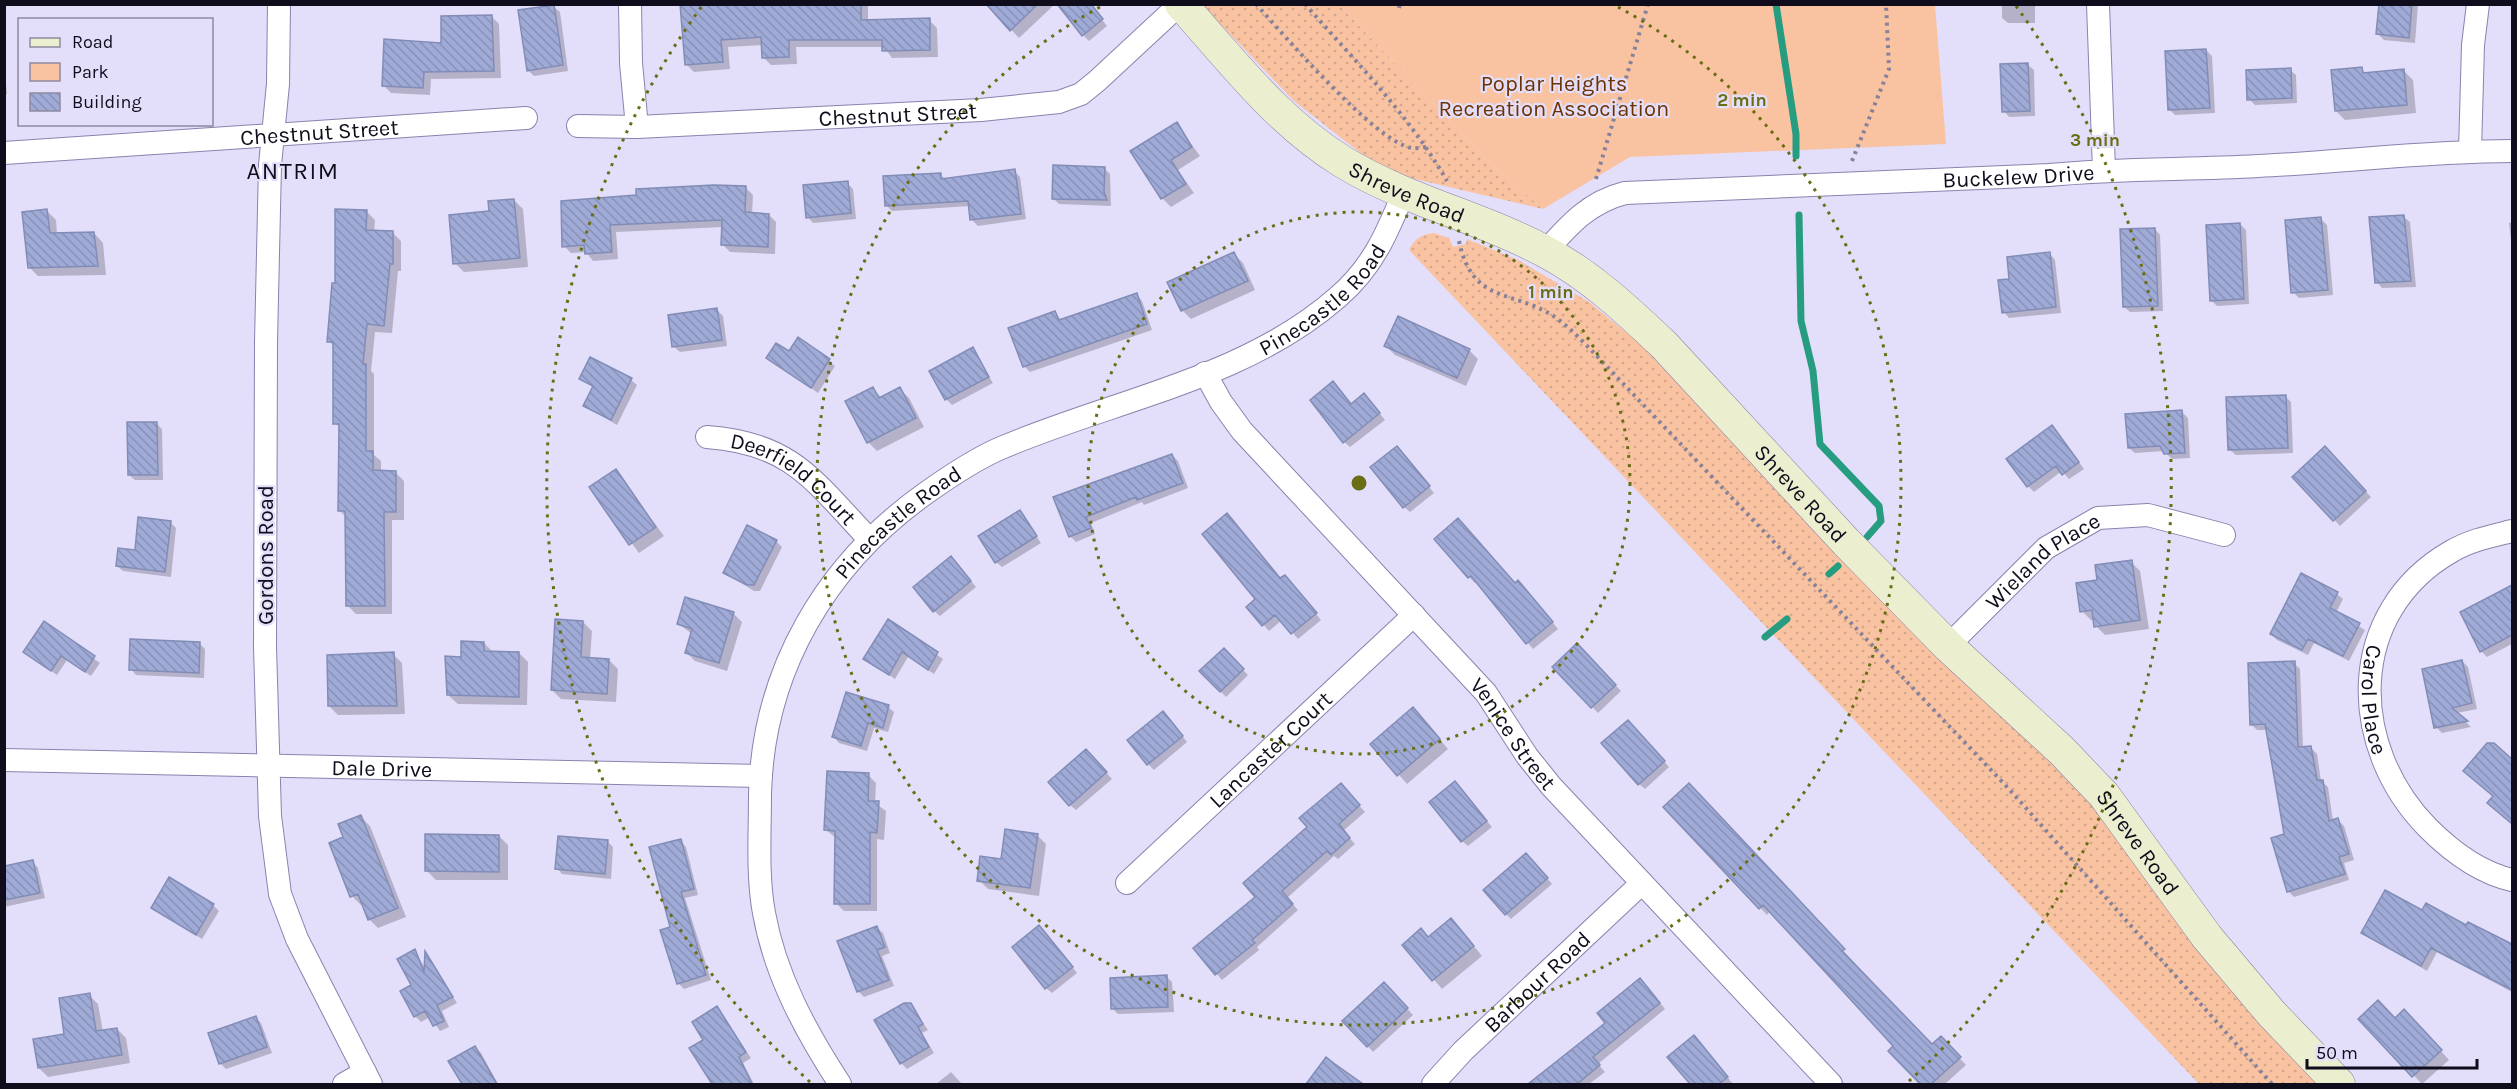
<svg xmlns="http://www.w3.org/2000/svg" width="2517" height="1089" viewBox="0 0 2517 1089" font-family="Karla,sans-serif">
<defs>
<pattern id="grass-dots" width="8" height="8" patternUnits="userSpaceOnUse" patternTransform="scale(1.5)"><rect width="8" height="8" fill="#f9c3a2"/><path d="M2 2h.1M6 6h.1" fill="none" stroke="#d4a68b" stroke-width="1.8" stroke-linecap="round"/></pattern>
<pattern id="building-back-hatch" width="6" height="6" patternUnits="userSpaceOnUse" patternTransform="scale(1.5)"><rect width="6" height="6" fill="#9faad6"/><path d="M-1 5l2 2M0 0l6 6M5-1l2 2" fill="none" stroke="#8891b7"/></pattern>
</defs>
<rect width="100%" height="100%" fill="#e3defa"/>
<path fill="url(#grass-dots)" d="M1202 5H1339L1496 169 1543 209 1402 176 1363 155 1294 101Z
M1434 233 1449 238 1453 247 1466 244 1467 239 1520 261 1589 302 1639 343 1938 652 2062 765 2325 1084H2199L1409 250C1415 238 1421 235 1434 233Z"/>
<path fill="#f9c3a2" d="M1339 5H1935L1946 144 1630 157 1543 209 1496 169Z"/>
<path fill="#0003" d="M681 4H868V22L929 20 937 28 938 57 892 58 884 47H796L797 64 771 65 764 58 763 45 728 47 730 69 694 72 686 64Z
M988 4H1055L1019 38Z
M1090 4 1107 26 1089 41 1083 35Z
M2002 4H2035V23H2008L2002 18Z
M2380 4H2418L2415 43 2384 40 2378 34Z
M554 7 560 12 568 71 534 76 528 70Z
M492 17 499 24 501 78 431 79 430 95 391 93 383 85 443 44Z
M2206 50 2212 56 2215 113 2175 115 2169 109Z
M2028 65 2034 70 2035 116 2009 117 2004 111Z
M4 66 7 94H4Z
M2361 69 2367 74 2404 71 2413 80 2416 113 2345 120 2336 111Z
M2290 70 2296 75 2297 103 2255 105 2249 99Z
M1176 123 1200 156 1178 170 1194 193 1171 207 1162 198Z
M1104 168 1110 174 1111 206 1059 204 1053 198Z
M1014 171 1020 177 1026 219 978 226 972 220 970 206 892 211 886 205 940 174 946 180Z
M847 183 853 189 856 219 813 223 808 217Z
M746 188 753 195 752 214 769 215 776 222 775 254 730 252 723 245V227L616 232 618 259 593 261 586 252 571 253 564 246 562 203Z
M514 200 523 209 528 267 464 272 455 263 491 212Z
M47 211 56 220 57 234 94 233 103 243 106 275 38 276 29 267Z
M366 211 375 220 374 232H392L401 241V271H398L392 333 375 332 371 371 374 374V455L381 461V472H395L404 481V520H392V614H356L347 605 346 517 340 511V428L335 423V347L329 341 336 285Z
M2404 217 2410 222 2416 287 2382 288 2377 282Z
M2321 219 2327 225 2333 295 2299 298 2293 292Z
M2512 222V249L2509 223Z
M2240 224 2246 230 2249 304 2217 306 2211 300Z
M2155 229 2160 235 2163 311 2130 312 2124 307Z
M1234 254 1243 263 1255 290 1191 319 1182 310Z
M2050 254 2055 260 2061 313 2009 318 2004 312 2011 280Z
M1137 295 1142 301 1152 330 1030 372 1024 366 1055 313 1061 320Z
M717 310 723 316 727 346 680 352 674 347Z
M798 339 835 366 818 393 768 358 789 353Z
M1386 346 1469 350 1478 359 1466 386 1395 355Z
M972 349 993 383 952 405 946 399Z
M581 379 631 380 637 385 617 425 585 406 594 388Z
M873 389 882 398 900 389 909 398 924 427 877 451 868 442Z
M2285 396 2291 402 2293 453 2236 455 2230 450Z
M1370 401 1385 420 1350 447 1344 442 1352 405Z
M2182 412 2188 418 2190 458 2172 459 2164 451 2135 453 2129 448Z
M156 423 162 429 163 480H135L129 475Z
M2058 433 2084 469 2069 479 2062 471 2034 492 2028 486Z
M1402 453 1434 493 1410 512 1404 507Z
M2331 454 2371 497 2340 526 2294 477Z
M1172 455 1178 461 1188 488 1144 505 1142 502 1091 523 1095 534 1076 542 1070 536 1055 498Z
M615 471 664 536 639 553 591 488Z
M1020 512 1041 543 1002 567 996 562Z
M170 522 176 528 171 577 123 571 117 566Z
M1436 539 1524 588 1558 629 1533 649 1477 582 1475 583 1469 577Z
M776 541 782 547 760 591H754L725 573Z
M2131 562 2140 571 2149 629 2105 635 2096 626 2095 620H2091L2082 611 2099 582Z
M957 564 976 587 940 616 934 611Z
M1281 580 1290 582 1321 620 1298 639 1282 620 1269 631 1248 607Z
M2512 587V644L2487 657 2481 651 2462 613Z
M2337 594 2343 599 2336 613 2365 630 2349 661 2314 643 2308 655 2277 640 2271 634Z
M733 613 742 622 727 671 695 661 686 652 692 634 679 624Z
M889 621 943 659 934 674 908 657 895 679 865 659Z
M583 622 592 631 590 659 609 660 618 669 616 702 561 699 552 690Z
M44 623 100 663 91 676 67 660 57 675 25 652Z
M199 643 205 649 204 678 136 675 131 669Z
M484 643 494 653H519L528 662 527 705 458 704 448 695 463 658Z
M1577 645 1621 691 1598 713 1554 667Z
M1223 650 1248 675 1226 697 1201 671Z
M393 654 402 663 405 714 338 715 329 706Z
M2462 661 2468 667 2477 709 2457 713 2471 727 2442 733 2436 727Z
M2294 663 2300 669 2303 748H2311L2317 754 2321 781 2328 787 2333 821 2338 820 2344 826 2354 860 2344 863 2349 880 2294 897 2288 891 2286 836 2268 730H2257L2251 724Z
M888 707 894 712 888 732 874 728 867 751 839 743 834 737Z
M1422 718 1448 749 1407 784 1372 744Z
M1169 719 1187 742 1154 770 1148 764Z
M1634 727 1669 767 1645 789 1639 784Z
M2493 745 2512 761V824L2494 808Z
M1092 756 1112 779 1076 810 1070 805Z
M868 775 876 783 875 803 886 811 884 840 877 839V911H844L836 903V838L826 830Z
M1689 785 1932 1046 1941 1038 1966 1065 1945 1084H1922L1891 1051 1896 1046 1770 911 1767 915 1665 807Z
M1460 789 1492 827 1468 846 1462 841Z
M1346 791 1365 812 1343 831 1355 844 1338 859 1334 856 1287 898 1298 910 1257 947 1259 950 1222 980 1195 948 1257 897 1309 827Z
M361 817 370 826 406 917 378 928 369 919 364 904 361 905 352 896 345 838Z
M1037 835 1046 844 1039 896 988 889 979 880Z
M499 836 508 845V880H436L427 871Z
M607 841 613 847 611 879 562 874 557 868Z
M681 841 686 847 698 895 685 898 711 980 684 989 678 983 671 928Z
M1532 861 1552 884 1511 919 1506 914Z
M33 862 38 868 45 898 4 907V868Z
M213 905 219 911 202 939 152 908Z
M2423 912 2467 927 2468 924 2512 946V992L2437 952 2427 971 2363 933Z
M877 928 883 933 890 953 882 956 894 986 864 997 858 991Z
M1460 929 1482 956 1442 989 1404 945Z
M1045 933 1077 973 1052 993 1046 988Z
M415 951 426 970V955L430 959 457 1003 442 1011 449 1027 440 1031 430 1017 421 1022 415 1016Z
M1166 976 1172 982 1174 1012 1118 1014 1113 1009Z
M1384 984 1413 1015 1373 1052 1345 1021Z
M1646 986 1665 1009 1598 1064 1605 1072 1589 1084H1530L1607 1023Z
M89 995 98 1004 103 1032 117 1029 126 1038 130 1063 48 1077 39 1068 66 1035Z
M910 1004 928 1030 922 1033 934 1053 907 1069 901 1063Z
M717 1008 751 1058 743 1063 754 1084H714L691 1049 705 1040Z
M255 1017 261 1023 272 1053 226 1069 220 1063Z
M2360 1019 2413 1020 2449 1060 2422 1084Z
M1700 1043 1733 1084H1692L1670 1057Z
M475 1048 481 1053 498 1084H464L450 1062Z
M1326 1059 1353 1080V1084H1308Z
M951 1072 962 1084H936Z"/>
<g fill="none" stroke-linecap="round" stroke-linejoin="round">
<path stroke="#269c81" stroke-width="7" d="M1776 4 1796 134V156
M1799 215 1801 321 1813 371 1820 444 1879 506 1881 521 1867 537
M1829 574 1838 566
M1765 637 1787 619"/>
</g>
<path fill="url(#building-back-hatch)" stroke="#828db7" stroke-width="1.5" d="M680 4H861V20L930 18V50L882 51V40H789V57L762 58 761 37 721 40 723 62 685 65Z
M986 4H1038L1010 31Z
M1057 4H1091L1103 19 1082 36Z
M2379 4H2412L2409 38 2376 34Z
M554 5 563 65 527 71 518 10Z
M492 15 494 71 424 72 423 88 382 86 384 39 441 43V16Z
M2206 49 2210 108 2168 110 2165 51Z
M2028 63 2030 111 2002 112 2000 64Z
M2362 67 2363 73 2404 69 2407 105 2335 111 2331 70Z
M2291 68 2292 98 2247 100 2246 70Z
M1177 122 1192 147 1171 160 1186 184 1161 199 1130 151Z
M1053 165 1105 167 1104 192 1107 200 1052 199Z
M1015 169 1021 214 970 220 968 201 885 206 883 176 941 173V179Z
M848 181 851 213 806 218 803 185Z
M714 185 746 186 745 212 769 214 768 247 721 245 722 220 610 225 612 252 585 254 584 245 562 247 561 201 636 195V189Z
M514 199 520 258 453 264 449 215 489 211 488 201Z
M47 209 50 233 94 232 98 266 28 268 22 212Z
M335 209 367 210 366 230 393 231V264H390L384 326 367 324 363 364H366V451H373V470L396 471V512H384L385 606H346L345 511H338L339 424H333V342H327L332 283H335Z
M2404 215 2411 281 2375 283 2369 217Z
M2321 217 2328 290 2291 293 2285 220Z
M2240 223 2244 299 2210 301 2206 225Z
M2155 228 2158 306 2123 307 2120 229Z
M1234 252 1248 281 1181 311 1167 282Z
M2050 252 2056 307 2002 313 1998 280 2009 279 2007 257Z
M1137 293 1147 324 1023 367 1008 328 1055 311 1059 320Z
M717 308 722 340 672 347 668 315Z
M1398 316 1470 349 1457 378 1384 346Z
M798 337 830 359 811 388 766 358 776 343 789 351Z
M973 347 989 377 945 400 929 371Z
M590 357 632 378 611 420 583 406 593 386 579 379Z
M1333 381 1351 404 1364 393 1380 413 1343 443 1310 400Z
M873 387 879 398 900 387 916 418 867 443 845 401Z
M2286 395 2288 448 2228 450 2226 397Z
M2182 410 2185 453 2164 454 2160 446 2128 448 2125 414Z
M127 422H157L158 475H128Z
M2052 425 2079 462 2062 475 2056 466 2027 487 2006 459Z
M1397 446 1430 486 1403 508 1370 467Z
M2325 446 2366 491 2333 521 2292 477Z
M1172 454 1183 483 1137 500 1136 497 1086 517 1091 528 1069 537 1053 497Z
M616 469 656 527 629 545 589 487Z
M1020 510 1037 536 995 563 978 536Z
M1227 513 1280 578 1285 575 1317 613 1291 634 1275 615 1262 626 1246 607 1255 599 1202 534Z
M138 517 171 521 165 572 116 566 118 548 135 550Z
M1458 518 1515 583 1518 580 1553 622 1526 644 1471 576 1468 578 1434 539Z
M747 525 777 540 754 585H747L723 573Z
M951 556 971 581 933 612 913 587Z
M2132 560 2140 620 2094 627 2092 610 2080 612 2076 583 2097 580 2095 565Z
M2301 573 2338 592 2330 608 2360 623 2343 656 2308 639 2302 650 2270 634Z
M2512 585V635L2480 652 2460 612Z
M685 597 734 612 719 663 685 653 692 629 677 624Z
M555 619 583 621 581 657 609 659 607 694 551 690Z
M888 619 938 652 928 670 902 652 889 675 863 659Z
M44 621 95 656 85 672 61 656 51 671 23 652Z
M130 639 200 642 199 673 129 670Z
M461 641 484 642V651L519 652V697L447 695 445 656 461 657Z
M1577 643 1616 685 1591 708 1552 667Z
M1224 648 1244 669 1220 692 1199 671Z
M394 652 397 706H328L327 655Z
M2462 660 2472 703 2452 708 2468 721 2434 728 2422 669Z
M2295 661 2298 747 2311 746 2317 780H2323L2329 821 2338 818 2349 854 2339 857 2345 874 2287 892 2271 838 2284 834 2265 724 2250 725 2248 663Z
M846 692 889 705 883 728 868 723 861 746 832 737Z
M1413 707 1440 739 1397 776 1370 744Z
M1163 711 1183 736 1147 765 1127 740Z
M1628 720 1665 761 1638 785 1601 743Z
M2487 743H2494L2512 759V824L2487 803 2493 796 2463 771Z
M1086 749 1107 772 1069 806 1048 782Z
M827 771 869 773 868 801H879L877 833 870 832V904H834L835 831 824 830Z
M1455 781 1487 821 1461 842 1429 802Z
M1341 783 1360 805 1339 824 1350 838 1331 855 1327 851 1282 891 1293 904 1252 940 1255 943 1215 975 1193 948 1255 897 1243 883 1307 827 1299 818Z
M1689 783 1845 949 1842 951 1932 1044 1941 1036 1961 1057 1931 1084H1920L1888 1051 1893 1046 1840 988 1763 905 1759 909 1663 807Z
M361 815 398 908 368 920 358 894 350 897 329 843 343 837 338 824Z
M1005 829 1038 834 1030 888 977 881 980 856 1001 859Z
M425 834 499 835V872L425 871Z
M558 836 608 840 605 874 555 869Z
M681 839 694 889 681 892 706 975 677 984 660 930 670 927 649 847Z
M1526 853 1548 878 1505 915 1483 890Z
M33 860 40 893 4 900V866Z
M169 877 214 904 196 935 151 908Z
M2385 890 2422 910 2426 903 2466 925 2468 922 2512 944V990L2431 948 2421 966 2361 933Z
M1451 918 1474 946 1432 981 1402 945 1421 928 1428 937Z
M1039 925 1073 967 1045 989 1012 947Z
M877 926 885 947 877 950 889 980 857 992 837 941Z
M415 949 424 972 425 951 453 997 437 1005 444 1021 433 1026 425 1011 414 1017 400 991 411 985 397 959Z
M1167 975 1168 1007 1111 1009 1110 978Z
M1640 978 1660 1003 1593 1057 1600 1065 1577 1084H1528L1605 1023 1597 1013Z
M1384 982 1408 1008 1367 1047 1342 1021Z
M90 993 96 1031 117 1028 122 1055 38 1068 33 1039 64 1034 59 998Z
M2378 1000 2395 1018 2404 1009 2442 1050 2412 1077 2358 1019Z
M904 1003H911L923 1024 918 1027 929 1047 900 1064 874 1020Z
M717 1006 746 1052 739 1057 752 1084H712L689 1048 703 1040 692 1022Z
M256 1016 267 1047 219 1064 208 1033Z
M1694 1035 1728 1077 1719 1084H1690L1667 1057Z
M475 1046 497 1084H462L448 1061Z
M1326 1057 1335 1064 1363 1084H1306Z"/>
<g fill="none" stroke-linecap="round" stroke-linejoin="round">
<g stroke="#8b82ad" stroke-width="24">
<g id="street">
<path d="M279 4 278 84 270 165 266 342 265 647 270 816 280 894 297 939 371 1084"/>
<path d="M630 4 631 63 637 127"/>
<path d="M2098 4 2104 170"/>
<path id="s1" d="M578 126 637 127 981 110 1059 102 1081 94 1097 81 1180 4"/>
<path d="M2470 151 2473 45 2478 4"/>
<path id="s2" d="M4 153 526 118"/>
<path id="s3" d="M1545 252C1569 225 1589 202 1625 193L2049 175C2119 168 2189 170 2258 166 2343 162 2428 151 2512 151"/>
<path id="s4" d="M1205 373 1221 402 1242 431 1486 693 1527 756 1551 786 1831 1084"/>
<path id="s5" d="M707 437C792 443 814 481 869 539"/>
<path id="s6" d="M2512 531C2492 536 2471 540 2452 551 2345 612 2348 747 2428 828 2451 851 2481 873 2512 880"/>
<path id="s7" d="M1948 646 2046 548 2098 518 2148 515 2224 535"/>
<path id="s8" d="M4 760 761 776"/>
<path id="s9" d="M1127 883 1414 615"/>
<path d="M344 1084 365 1072"/>
<path id="s10" d="M840 1084C806 1032 775 975 764 913 757 875 760 834 760 794 763 670 826 564 926 493 950 476 975 459 1001 448 1113 400 1245 379 1338 297 1373 267 1387 233 1404 192"/>
<path id="s11" d="M1433 1084 1463 1051 1642 883"/>
</g>
</g>
<g stroke="#8b82ad" stroke-width="33">
<g id="secondary">
<path id="s12" d="M1181 4C1232 61 1278 122 1343 162 1407 201 1481 217 1546 252 1591 276 1627 310 1664 345L1846 542 1948 646 2062 751 2104 795 2207 937 2272 1014 2339 1084"/>
</g>
</g>
<path stroke="#878299" stroke-width="4" stroke-dasharray="3 4.5" stroke-linecap="butt" d="M1256 4C1284 35 1375 142 1412 148 1416 149 1422 147 1426 147
M1305 4C1355 61 1409 115 1447 181
M1399 8 1400 4
M1852 161 1889 69 1886 4
M1596 179 1648 4
M1459 241C1472 303 1510 290 1550 314 1567 324 1581 340 1595 354L2009 789 2272 1084"/>
<use href="#street" stroke="#fff" stroke-width="22"/>
<use href="#secondary" stroke="#eceed0" stroke-width="32"/>
</g>
<g fill="none" stroke="#696e14" stroke-width="3" stroke-dasharray="3 6">
<circle cx="1359" cy="483" r="271"/>
<path d="M1618 7A542 542 0 1 1 1100 7"/>
<path d="M810 1082A812 812 0 0 1 702 6M2016 6A812 812 0 0 1 1908 1082"/>
</g>
<g text-anchor="middle" stroke-width="4.5" stroke-linejoin="round" paint-order="stroke">
<g font-size="22" fill="#6c3200" stroke="#e3defa">
<text x="1554" y="91">Poplar Heights<tspan x="1554" dy="25">Recreation Association</tspan></text>
</g>
<g font-size="22" fill="#0f0c1b" stroke="#e3defa">
<text dy="8" stroke="none"><textPath href="#s1" startOffset="320">Chestnut Street</textPath></text>
<text dy="8" stroke="none"><textPath href="#s2" startOffset="316">Chestnut Street</textPath></text>
<text dy="8" stroke="none"><textPath href="#s3" startOffset="495">Buckelew Drive</textPath></text>
<text dy="8" stroke="none"><textPath href="#s12" startOffset="298">Shreve Road</textPath></text>
<text dy="8" stroke="none"><textPath href="#s10" startOffset="1110">Pinecastle Road</textPath></text>
<text dy="8" stroke="none"><textPath href="#s5" startOffset="99">Deerfield Court</textPath></text>
<text dy="8" stroke="none"><textPath href="#s12" startOffset="802">Shreve Road</textPath></text>
<text dy="8" stroke="none"><textPath href="#s10" startOffset="624">Pinecastle Road</textPath></text>
<text transform="translate(265 555) rotate(-90)" y="8">Gordons Road</text>
<text dy="8" stroke="none"><textPath href="#s7" startOffset="128">Wieland Place</textPath></text>
<text dy="8" stroke="none"><textPath href="#s6" startOffset="243">Carol Place</textPath></text>
<text dy="8" stroke="none"><textPath href="#s4" startOffset="476">Venice Street</textPath></text>
<text dy="8" stroke="none"><textPath href="#s9" startOffset="196">Lancaster Court</textPath></text>
<text dy="8" stroke="none"><textPath href="#s8" startOffset="378">Dale Drive</textPath></text>
<text dy="8" stroke="none"><textPath href="#s12" startOffset="1288">Shreve Road</textPath></text>
<text dy="8" stroke="none"><textPath href="#s11" startOffset="146">Barbour Road</textPath></text>
</g>
<g font-size="24" letter-spacing="1.5" fill="#0f0c1b" stroke="#e3defa">
<text x="293" y="179">ANTRIM</text>
</g>
</g>
<circle cx="1359" cy="483" r="9" fill="#696e14" stroke="#e3defa" stroke-width="3"/>
<g font-size="18" text-anchor="middle" font-weight="bold" fill="#696e14" stroke="#e3defa" stroke-width="4.5" stroke-linejoin="round" paint-order="stroke">
<text x="1742" y="106">2 min</text>
<text x="2095" y="146">3 min</text>
<text x="1551" y="298">1 min</text>
</g>
<rect width="2517" height="1089" fill="none" stroke="#0f0c1b" stroke-width="12"/>
<rect x="18" y="18" width="195" height="108" fill="#e3defa" stroke="#8e8aa1" stroke-width="1.5"/>
<rect x="30" y="38" width="30" height="9" fill="#eceed0" stroke="#8e8aa1" stroke-width="1.5"/>
<text x="72" y="48" font-size="18" fill="#0f0c1b">Road</text>
<rect x="30" y="63" width="30" height="18" fill="#f9c3a2" stroke="#8e8aa1" stroke-width="1.5"/>
<text x="72" y="78" font-size="18" fill="#0f0c1b">Park</text>
<rect x="30" y="93" width="30" height="18" fill="url(#building-back-hatch)" stroke="#8e8aa1" stroke-width="1.5"/>
<text x="72" y="108" font-size="18" fill="#0f0c1b">Building</text>
<path d="M2307 1059v9h170v-9" fill="none" stroke="#0f0c1b" stroke-width="3"/>
<text x="2316" y="1059" font-size="18" fill="#0f0c1b" stroke="#e3defa" stroke-width="4.5" paint-order="stroke">50 m</text>
</svg>
